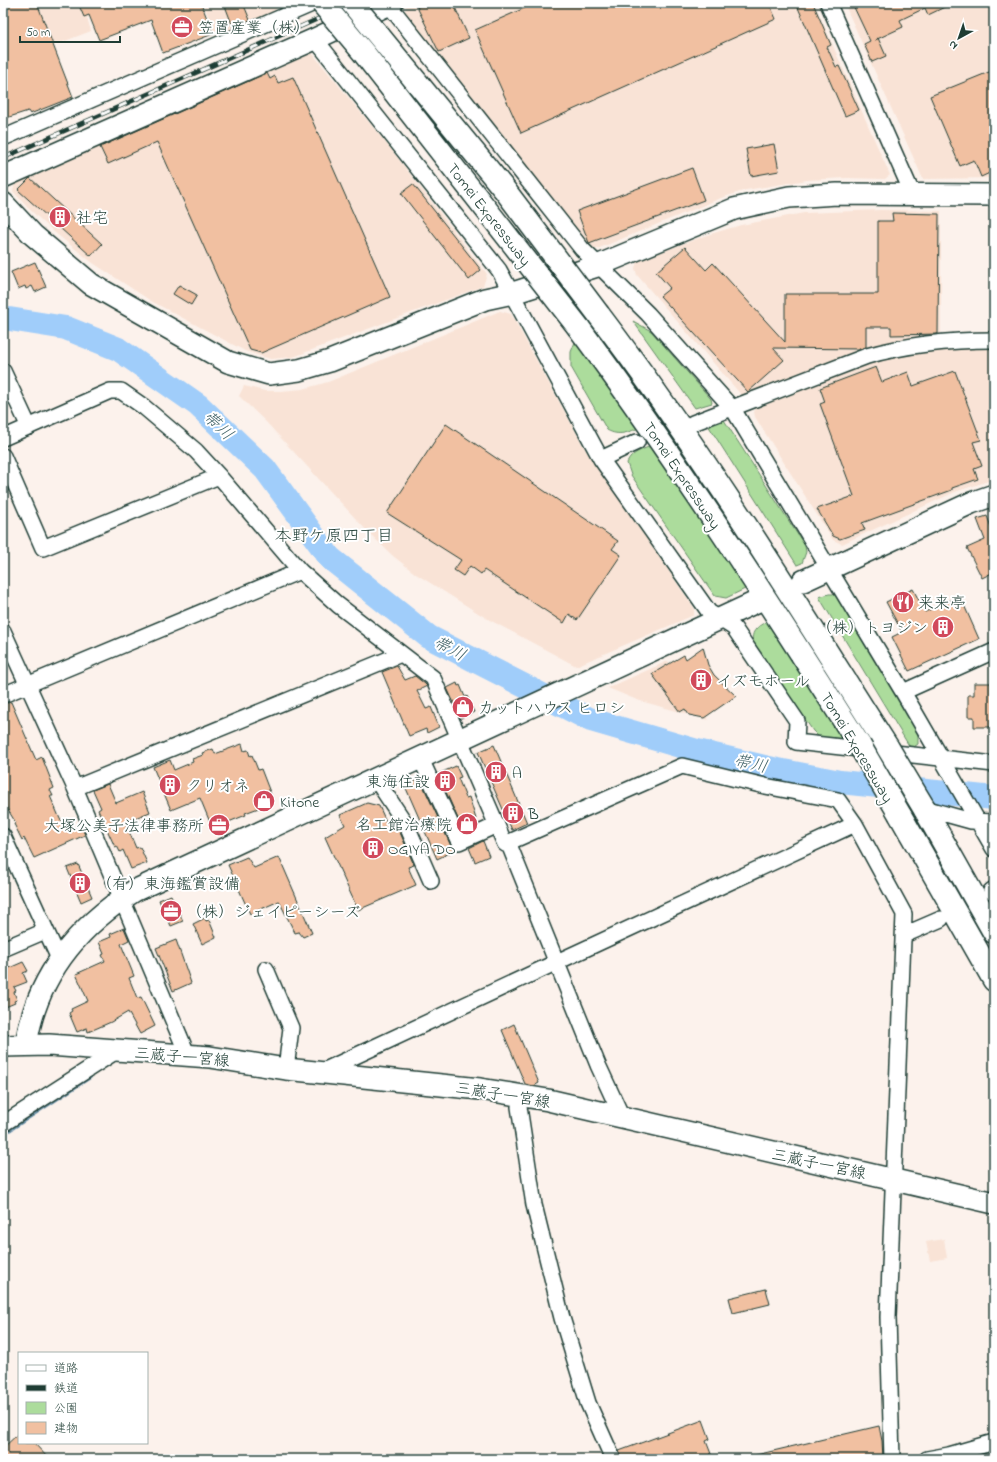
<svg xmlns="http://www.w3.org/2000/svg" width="997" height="1462" viewBox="0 0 997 1462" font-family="'Indie Flower','Klee One',sans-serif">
<rect width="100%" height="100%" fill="#fcf2ec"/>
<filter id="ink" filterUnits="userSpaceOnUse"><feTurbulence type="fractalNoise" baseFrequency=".025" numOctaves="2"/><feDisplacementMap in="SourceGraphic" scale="8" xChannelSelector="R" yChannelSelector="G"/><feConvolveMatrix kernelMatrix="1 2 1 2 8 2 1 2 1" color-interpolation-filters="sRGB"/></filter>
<g filter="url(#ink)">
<path fill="#f9e3d6" d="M3 3H126L87 18 91 31 3 65Z
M203 3H278L275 11 216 36Z
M416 3H814L890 175 885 179 847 178 807 180 746 190 721 198 597 249 588 246 404 16 406 7Z
M844 3H994V178L923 179Z
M305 51 312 53 390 148 487 274 483 286 293 357 271 359 260 356 245 351 151 301 93 263 54 232 27 207 13 191 16 180Z
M881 210 941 211V334L938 337 885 344 843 356 747 397H743L637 275 635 268 637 262 643 259 707 235 741 225 804 213Z
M500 311 511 314 585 449 694 608V615L576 666 486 618 416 574 393 556 368 532 266 422 239 396 244 386 265 391H281L303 389 328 382Z
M994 346V479L955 492 842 544 833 540 755 417 754 412 757 406 875 362 905 354 954 347Z
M668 661 709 720 637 700 608 688Z
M944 1239 947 1258 930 1261 926 1242Z"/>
<path fill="#acdc9c" stroke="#668c68" d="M633 321 651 331 711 399 712 403 695 408Z
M577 337 641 427C629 432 619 437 607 430L571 367V352Z
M724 420 805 546 806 552 802 563 797 565 708 425Z
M653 445 747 588 726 598 715 596 631 475 627 463C632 452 642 450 653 445Z
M829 594H833L842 600 918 733V744L911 749 819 597Z
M768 621 845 743 822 740 813 731 755 646C748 633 757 626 768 621Z"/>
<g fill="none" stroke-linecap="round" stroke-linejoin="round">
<path stroke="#6c93ab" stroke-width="4" d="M3 1134 90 1077"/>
<path stroke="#a0cdfa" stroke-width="24" d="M3 318 66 328 118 349 198 405 265 469 330 558 429 637 591 720 697 751 773 769 840 782 994 798"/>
</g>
<path fill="#f1c0a1" stroke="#1f3d34" d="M8 3H37L73 97 30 114 28 111 3 119V5Z
M78 3H201L213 34 163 53 151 20 99 40 89 15 84 17Z
M224 3H243L250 20 233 27Z
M426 3H453L469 38 439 52 417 7Z
M536 3H769L776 19 521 133 475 30Z
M796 3H813L831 45 827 47 836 67 839 66 859 110 845 116Z
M852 3H953L928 15 925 8 900 20 903 27 875 40 878 38 886 56 872 62 864 44 870 41Z
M994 70V171L981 177 974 160 960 166 930 96Z
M267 73 270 79 275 76 278 83 293 77 390 297 261 353 250 350 157 142 108 164 100 147Z
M774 144 779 171 751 176 746 149Z
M692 168 704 200 589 243 577 211Z
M30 178 102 244 91 256 18 190Z
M413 184 481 270 469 280 401 193Z
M892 213 939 214 938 334 891 335V327H866V347L860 349 773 348 784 360 748 392 660 296 670 288 656 272 685 247 706 270 713 263 785 342V294H878V221H893Z
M35 262 46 287 35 292 32 286 26 289 25 286 18 289 11 272Z
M179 285 197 295 191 305 173 294Z
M876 367 882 382 908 372 913 386 955 371 981 440 973 442 982 466 974 469 978 479 952 488V490L862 523 865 530 840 539 833 536 817 509 854 496 820 404 825 402 820 388Z
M446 424 618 541 612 549 621 555 577 620 569 614 564 623 484 570 481 574 470 566 463 576 454 570 461 560 387 513Z
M987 516 994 535V572L982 578 967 548 985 540 977 519Z
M913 589 925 612 960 596 979 639 909 671 892 637 902 632 886 602Z
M703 647 708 665 714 675 736 696 704 718 689 715 685 709 680 712 652 674 684 655 686 659Z
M397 666 405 680 415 676 425 684 427 686 417 691 426 709 431 707 439 727 427 733 426 729 409 736 382 672Z
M457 683 458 686 460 685 465 697 467 696 474 712 461 718 447 688Z
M974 683H994V727H974V717H968V695H974Z
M11 702 36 760 42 757 54 788 50 790 53 796H50L60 819 63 823 64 822 68 831 81 825 85 835 34 858 24 838 22 840 14 824 16 823 3 802V704Z
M242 744 244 751 248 750 250 756 252 755 258 770 261 769 273 800 271 801 272 803 245 813 246 815 226 823 228 826 214 832 200 798 171 810 153 767 170 760 174 770 193 762 192 759 203 755 202 753 213 749 215 754Z
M494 745 527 823 512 830 478 752Z
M456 766 461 777 458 778 466 798 469 797 476 819 474 820 476 825 463 830 438 774Z
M420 779 451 846 456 850 437 859 405 786Z
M108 784 116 803 142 792 150 812 125 822 136 848 140 847 147 863 131 869 123 850 120 852 117 846 115 847 98 810 101 808 93 790Z
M367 803 379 806 389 828 396 825 399 830 414 865 408 867 416 885 358 910 325 837 345 825 340 815Z
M483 841 489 856 475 862 469 848Z
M247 857 254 868 279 857 312 933 303 937 299 932 295 933 279 901 250 914 228 865Z
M78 864 92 897 81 902 67 868Z
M171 895 183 921 171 926 159 900Z
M205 918 206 921 209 920 216 937 202 944 193 924Z
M124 928 129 940 121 944 134 976 129 978 137 998 141 997 155 1026 140 1034 128 1012 111 1022 88 1032 87 1028 77 1032 69 1013 72 1011 71 1009 88 1001 76 974 105 961 102 955 104 954 99 942 111 937 110 934Z
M176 940 191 983 173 991 156 948Z
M3 960 7 969 23 962 28 971 23 973 27 982 14 987 16 991 14 992 17 1000 14 1001 15 1003 3 1008Z
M514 1024 539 1083 534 1086 525 1084 502 1030Z
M766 1289 770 1304 733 1313 729 1298Z
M703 1420 710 1439 706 1441 713 1459H622L619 1451Z
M879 1426 882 1441 883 1459H756V1455Z
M19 1433V1443H34L49 1459H3V1448Z"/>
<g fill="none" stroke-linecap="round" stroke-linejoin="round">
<g stroke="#1f3d34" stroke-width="18">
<path id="street" d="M828 3 913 195
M389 5 582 249 648 314 733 409 903 692 994 849
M315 39 499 270 601 459 709 612 734 628 797 721 796 742 994 764
M3 138 314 3
M3 371 29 427
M693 423 867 356C909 344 951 340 994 340
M3 438 110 391H121L144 407 196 451 219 476 300 571 338 605 433 678 505 844 682 766 765 786 838 800 855 824
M3 456 43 548 219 476
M601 459 637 442
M3 631 75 788 188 1056
M903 692 994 651
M3 695 300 571
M420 757 459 842 497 825
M375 778 407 826 431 881
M75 788 401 654
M924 808 971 821 994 822
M3 836 59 959
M508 842 598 1065 622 1117
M991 891 994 889
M904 935 941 919
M3 949 45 931
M266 969 291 1028 286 1069
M321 1072 557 962 855 824 904 914 888 1317 892 1459
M520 1095 519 1107 534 1205 562 1318 588 1403 613 1459
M3 1124 118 1050
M927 1459 949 1455 994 1442"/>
</g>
<g stroke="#1f3d34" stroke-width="24">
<path id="secondary" d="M3 177 315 39 392 3
M3 203 33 235 91 284 228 362 269 374 299 370 330 361 485 299 513 293 597 266 734 209 789 197 837 194 994 195
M803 581 971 503 994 495
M26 1045C36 978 77 927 134 891L756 602
M3 1046 49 1045 210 1057 286 1069 480 1089 548 1100 994 1203"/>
</g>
<g stroke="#1f3d34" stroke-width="25">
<path id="highway" d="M599 315C704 453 795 602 888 748
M579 328C679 463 770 604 860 746
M924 808 994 932
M900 815 994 980"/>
</g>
<use href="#street" stroke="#fff" stroke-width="15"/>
<use href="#secondary" stroke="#fff" stroke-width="21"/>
<use href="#highway" stroke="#fff" stroke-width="22"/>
<g stroke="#1f3d34" stroke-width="4.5">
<path id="rail" d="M3 158 354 3"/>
</g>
<use href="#rail" stroke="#fff" stroke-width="3" stroke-dasharray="9" stroke-linecap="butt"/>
<g stroke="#1f3d34" stroke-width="25" stroke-linecap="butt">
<path id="highway-bridge" d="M322 3 363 52 579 328
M352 3 504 189 599 315
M860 746 900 815
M888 748 924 808"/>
</g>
<use href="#highway-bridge" stroke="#fff" stroke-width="22"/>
</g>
</g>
<defs>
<g id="office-disc" transform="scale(1.15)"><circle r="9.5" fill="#d1495b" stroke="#fff"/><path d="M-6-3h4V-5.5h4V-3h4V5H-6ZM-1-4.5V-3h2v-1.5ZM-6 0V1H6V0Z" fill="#fff"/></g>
<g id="building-disc" transform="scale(1.15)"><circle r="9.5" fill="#d1495b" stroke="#fff"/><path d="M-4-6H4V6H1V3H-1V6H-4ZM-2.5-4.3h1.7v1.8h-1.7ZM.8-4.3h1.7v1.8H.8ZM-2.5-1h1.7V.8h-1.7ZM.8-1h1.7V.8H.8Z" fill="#fff"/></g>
<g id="restaurant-disc" transform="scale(1.15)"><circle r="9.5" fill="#d1495b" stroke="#fff"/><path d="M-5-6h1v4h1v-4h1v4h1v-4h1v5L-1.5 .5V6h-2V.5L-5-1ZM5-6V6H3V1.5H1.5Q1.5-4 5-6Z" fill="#fff"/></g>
<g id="shop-disc" transform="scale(1.15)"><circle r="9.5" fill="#d1495b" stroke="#fff"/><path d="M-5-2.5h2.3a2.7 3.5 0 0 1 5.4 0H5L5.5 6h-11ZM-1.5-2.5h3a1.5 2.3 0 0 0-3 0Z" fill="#fff"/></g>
</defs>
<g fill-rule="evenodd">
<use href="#office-disc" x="182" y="27"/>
<use href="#building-disc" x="60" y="217"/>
<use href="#restaurant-disc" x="903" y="602"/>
<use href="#building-disc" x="943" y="627"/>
<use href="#building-disc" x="701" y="680"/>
<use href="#shop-disc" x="463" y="707"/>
<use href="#building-disc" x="496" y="772"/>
<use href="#building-disc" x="445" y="781"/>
<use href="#building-disc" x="170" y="785"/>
<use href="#shop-disc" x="264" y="801"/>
<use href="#building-disc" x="513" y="813"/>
<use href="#shop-disc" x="467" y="824"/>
<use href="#office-disc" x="219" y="825"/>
<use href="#building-disc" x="373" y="848"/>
<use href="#building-disc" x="80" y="883"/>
<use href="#office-disc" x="171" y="911"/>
</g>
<g text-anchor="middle" stroke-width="4" stroke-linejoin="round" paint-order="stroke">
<g font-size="16" fill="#1f3d34" stroke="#fff" text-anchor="start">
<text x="198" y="33">笠置産業（株）</text>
<text x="76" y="223">社宅</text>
<text x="918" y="608">来来亭</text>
<text x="928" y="633" text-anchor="end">（株）トヨジン</text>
<text x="716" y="686">イズモホール</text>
<text x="478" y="713">カットハウス ヒロシ</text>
<text x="512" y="778">A</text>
<text x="430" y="787" text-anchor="end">東海住設</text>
<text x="186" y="791">クリオネ</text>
<text x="280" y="807">Kitone</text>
<text x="528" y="819">B</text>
<text x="452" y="830" text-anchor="end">名工館治療院</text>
<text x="204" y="831" text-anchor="end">大塚公美子法律事務所</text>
<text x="388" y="854">OGIYA DO</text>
<text x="96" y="889">（有）東海鑑賞設備</text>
<text x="186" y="917">（株）ジェイピーシーズ</text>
</g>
<g font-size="16" fill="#1f3d34" stroke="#fff">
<text transform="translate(490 214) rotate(52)" y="6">Tomei Expressway</text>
<text transform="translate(683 475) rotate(56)" y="6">Tomei Expressway</text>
<text transform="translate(858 747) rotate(59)" y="6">Tomei Expressway</text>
<text transform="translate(182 1056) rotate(5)" y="6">三蔵子一宮線</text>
<text transform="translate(503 1094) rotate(9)" y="6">三蔵子一宮線</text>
<text transform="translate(819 1163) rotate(12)" y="6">三蔵子一宮線</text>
</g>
<g font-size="17" font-style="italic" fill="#3f6166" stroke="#fff">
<text transform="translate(219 425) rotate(44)" y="6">帯川</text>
<text transform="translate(450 648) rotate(28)" y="6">帯川</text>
<text transform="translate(751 763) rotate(12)" y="6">帯川</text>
</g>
<g font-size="17" fill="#1f3d34" stroke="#fff">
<text x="334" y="541">本野ケ原四丁目</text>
</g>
</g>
<rect width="997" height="1462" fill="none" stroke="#fff" stroke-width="16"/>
<rect x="8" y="8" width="981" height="1446" fill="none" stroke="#1f3d34" stroke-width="1.5" filter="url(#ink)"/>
<rect x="18" y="1352" width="130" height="92" fill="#ffffff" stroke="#a5b1ae"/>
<rect x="26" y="1365" width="20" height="6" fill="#ffffff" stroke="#a5b1ae"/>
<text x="54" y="1372" font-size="12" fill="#1f3d34">道路</text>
<rect x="26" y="1385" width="20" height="6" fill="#1f3d34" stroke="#a5b1ae"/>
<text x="54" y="1392" font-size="12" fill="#1f3d34">鉄道</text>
<rect x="26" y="1402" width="20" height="12" fill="#acdc9c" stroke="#a5b1ae"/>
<text x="54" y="1412" font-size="12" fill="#1f3d34">公園</text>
<rect x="26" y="1422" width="20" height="12" fill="#f1c0a1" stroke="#a5b1ae"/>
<text x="54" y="1432" font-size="12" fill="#1f3d34">建物</text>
<g transform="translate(959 38) rotate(220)" stroke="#ffffff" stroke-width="3" paint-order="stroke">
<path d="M0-3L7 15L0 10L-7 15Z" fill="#1f3d34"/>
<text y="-6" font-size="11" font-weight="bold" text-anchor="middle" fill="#1f3d34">N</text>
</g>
<path d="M20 36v6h100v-6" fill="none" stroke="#1f3d34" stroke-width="2"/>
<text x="26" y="36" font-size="12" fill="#1f3d34" stroke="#ffffff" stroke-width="3" paint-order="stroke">50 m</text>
</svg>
